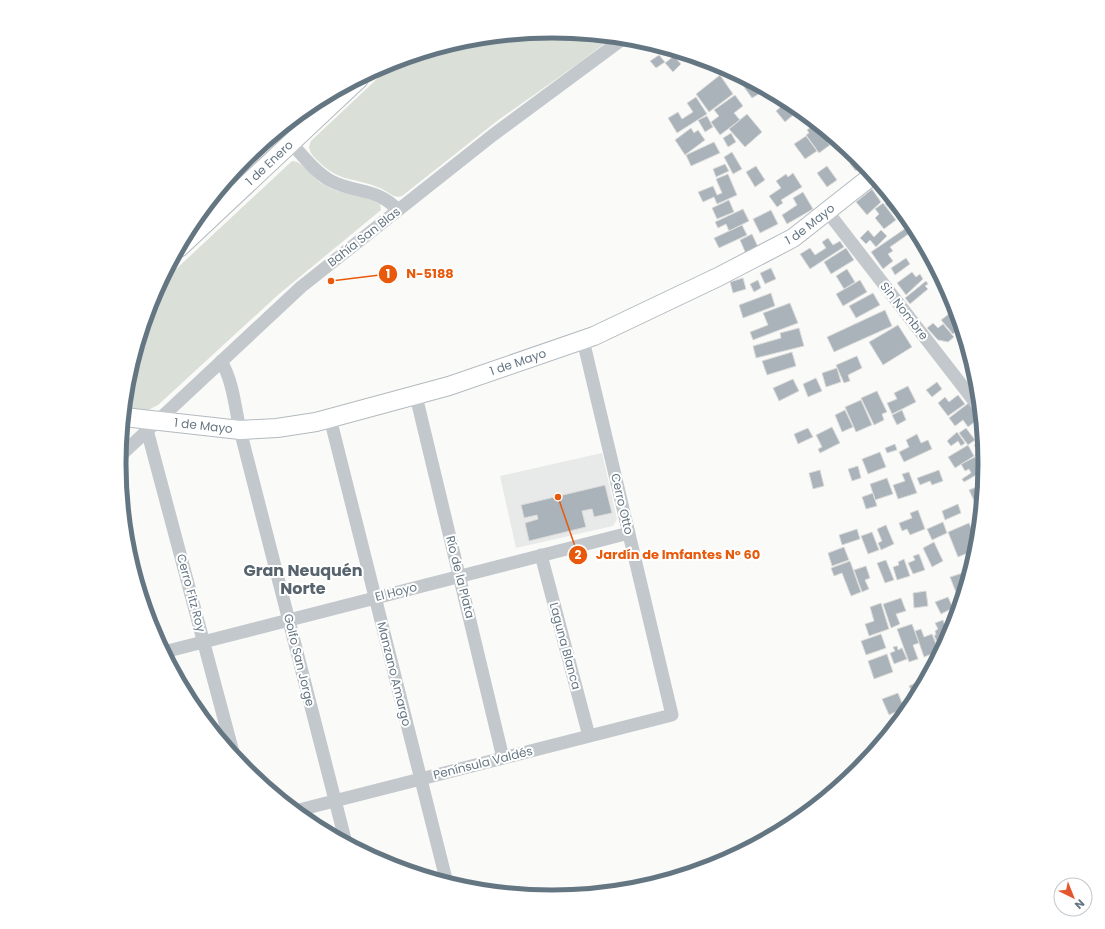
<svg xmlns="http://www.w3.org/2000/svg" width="1105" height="929" viewBox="0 0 1105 929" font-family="Poppins,sans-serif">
<rect width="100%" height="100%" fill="#fafaf8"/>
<path fill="#e8e9e9" d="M602 453 617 519 613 526 516 548 500 476Z"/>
<path fill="#dadfd7" d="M553 31 613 37 579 63 497 121 402 196C393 199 388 191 380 188 354 177 339 183 317 160 313 156 310 153 309 147L311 141 396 61 468 39Z
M292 161C303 161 313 178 321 183 338 195 362 194 380 204L381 210 279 294 158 405 148 410 125 408C128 370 142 317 160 284Z"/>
<path fill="#aab3b9" stroke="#dcdcda" d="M659 55 665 62 656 68 650 61Z
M674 56 681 64 673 72 665 63Z
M692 56 702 59 698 63Z
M734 73H735L766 90 752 98Z
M720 75 733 94 709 112 696 94Z
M735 95 743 106 734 113 740 120 720 135 711 122 719 116 714 110Z
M696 97 707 114 677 133 668 118 678 112 682 119 693 112 687 103Z
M786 100 794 104 803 112 802 113 799 109 794 114 784 102Z
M784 104 793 115 785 122 776 111Z
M747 114 762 132 745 147 729 129Z
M707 116 713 127 705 132 698 120Z
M816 123 837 140 830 145 815 124Z
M815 124 830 145 819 153 806 135 809 133 807 130Z
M691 128 694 133 698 130 705 140 685 155 675 140Z
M731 133 736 142 728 147 723 138Z
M806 136 817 151 805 159 794 144Z
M714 142 720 153 691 166 686 155Z
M732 152 742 169 733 174 724 157Z
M858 157 864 164 856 171 850 164Z
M725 164 729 171 716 177 713 169Z
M756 166 765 180 755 187 746 172Z
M827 166 837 180 827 187 817 173Z
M793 173 802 187 781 200 783 203 777 207 769 196 781 188 776 181 786 174 788 177Z
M728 174 737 195 717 204 714 197 703 202 698 192 713 186 717 195 722 193 716 179Z
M878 181 886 190 883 192 876 183Z
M872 189 881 202 867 215 856 202Z
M803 192 813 209 787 224 782 215 797 205 793 198Z
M892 198 902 210 896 216 885 204Z
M729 200 734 212 717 219 712 208Z
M883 203 896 220 884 229 875 218 879 214 875 209Z
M743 209 749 221 729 231 726 224 718 228 715 222Z
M771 210 778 224 760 233 753 219Z
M903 211 911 222 905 227 896 217Z
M912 223 923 242 921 244 908 226Z
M742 225 747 235 719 248 714 238Z
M906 228 910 233 890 247 893 251 888 254 893 261 883 269 871 252Z
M868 230 874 237 881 230 887 236 876 247 870 240 866 244 860 238Z
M752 234 759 249 746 254 740 240Z
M828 238 833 245 840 241 844 247 810 269 800 254 810 248 815 255 826 248 822 242Z
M846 248 854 260 831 274 824 262Z
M906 258 910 264 895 275 891 268Z
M771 268 776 279 765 284 760 273Z
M847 269 855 282 844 289 836 276Z
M912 272 916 277 920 274 923 279 906 295 897 283Z
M743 278 746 289 733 293 730 282Z
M758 280 761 288 754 292 750 284Z
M860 280 867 292 843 306 836 294Z
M926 281 928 284 925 286 928 289 910 304 905 298Z
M771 293 775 306 743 318 739 305Z
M873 293 880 305 856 318 849 306Z
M790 303 798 323 753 340 750 332 768 325 763 313Z
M955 305 960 322 949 309Z
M885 310 892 326 834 352 827 337Z
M950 313 961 326 953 334 941 320Z
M933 323 938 328 943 324 954 337 948 342 938 340 927 328Z
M898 325 912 347 883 365 869 342Z
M799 328 804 346 756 358 753 346 781 338 780 333Z
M792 352 796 366 767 375 762 361Z
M857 356 862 368 848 375 850 381 844 383 836 365Z
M837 368 841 382 826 387 822 373Z
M974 369 978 380V381L970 372Z
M816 378 822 391 808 397 803 384Z
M793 379 799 391 779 401 773 388Z
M937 382 942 389 932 397 926 390Z
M908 386 916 402 892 414 887 403 897 399 894 393Z
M877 391 887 412 882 414 884 420 874 425 861 398Z
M958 395 965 404 948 416 938 403 945 397 949 402Z
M861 400 872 425 856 432 845 407Z
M970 402 981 417 968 427 963 420 955 426 949 418Z
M845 410 853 427 842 432 835 415Z
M902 410 906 420 897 425 892 415Z
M832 427 840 443 820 453 818 449 822 447 816 435Z
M808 428 813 437 798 444 794 434Z
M966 428 975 440 968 445 959 433Z
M957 432 965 443 961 446 958 441 951 446 947 441Z
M917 434 921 443 928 440 932 449 904 462 899 452 909 447 906 440Z
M984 440 986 465 982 468 975 455 979 453 974 445Z
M895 444 897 450 887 453 885 448Z
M968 445 974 456 955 468 948 457Z
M880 452 886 467 868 474 862 459Z
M975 457 983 471 964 482 962 479 971 473 969 469 965 471 961 464Z
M858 466 861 478 852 481 848 469Z
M820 470 824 486 813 489 809 473Z
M939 470 943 481 932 485 930 481 920 485 917 478Z
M909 472 917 493 898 499 893 485 905 481 902 474Z
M984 472V486L982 487 976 476Z
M887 478 893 494 875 500 870 484Z
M605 485 612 513 594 517 592 509 582 511 586 527 529 541 525 523 538 519 537 515 524 518 521 505Z
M979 486 983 495 982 502 976 505 969 490Z
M873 493 877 506 866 509 862 497Z
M958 504 961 513 945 520 942 511Z
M982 504 981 516 978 518 973 509Z
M918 510 925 529 910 535 907 529 902 531 899 523 912 518 910 513Z
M943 522 947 533 932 540 927 529Z
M969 523 978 544V549L958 557 948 532Z
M886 525 894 544 881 550 878 543 882 541 877 529Z
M857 529 860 539 842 545 839 535Z
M872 532 879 550 868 554 861 536Z
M934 542 943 561 932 567 923 548Z
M844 547 849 560 832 566 828 553Z
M919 554 925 570 913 574 908 563 915 560 913 556Z
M904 559 910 576 897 580 893 567 899 565 898 562Z
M886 560 894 580 885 583 877 563Z
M850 561 861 592 851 596 842 573 834 576 831 568Z
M866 566 870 578 865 580 869 589 862 592 854 570Z
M971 571 968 582 965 573Z
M963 573 967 584 964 592 957 595 950 577Z
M926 591 928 606 914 608 913 593Z
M948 597 953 608 941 614 935 602Z
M901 598 906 611 896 614 900 624 891 628 883 604Z
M881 603 889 629 869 636 865 624 874 621 870 607Z
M943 620 949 637 945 646 939 648 934 635H936L935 631 938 629 935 623Z
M912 624 919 643 913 645 918 659 909 662 897 629Z
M954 626 953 631 950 636 947 629Z
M921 629 924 637 932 634 939 651 924 657 915 631Z
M881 634 886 648 866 655 861 641Z
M897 646 898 650 902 648 907 659 894 664 890 653 895 651 893 647Z
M887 654 893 672 874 679 868 661Z
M924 679 925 682 916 700 909 686Z
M898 693 904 708 889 715 882 699Z
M912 707 902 719 899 712Z
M899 722 890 733 888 727Z"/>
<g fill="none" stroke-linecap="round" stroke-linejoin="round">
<g stroke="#b3babf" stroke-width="20">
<g id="secondary">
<path id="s1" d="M179 248 359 79"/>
<path id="s2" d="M124 417 240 430 277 428 316 422 449 386 594 336 718 277 793 238 873 175"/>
</g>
</g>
<path stroke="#c3c8cc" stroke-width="13" d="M291 143C303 156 316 173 331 181 357 194 376 187 398 210
M226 183V204
M827 211 981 410
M221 361C233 381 235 407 240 430L346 843
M416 396 503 758
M330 418 447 883
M147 430 234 756
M120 456 301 287 493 135 624 38
M541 555 589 736
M164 652 629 533
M295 811 672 715 583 340"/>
<use href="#secondary" stroke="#fff" stroke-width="18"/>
</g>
<g text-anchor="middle" stroke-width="4" stroke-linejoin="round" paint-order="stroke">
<g font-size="12" fill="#657683" stroke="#fff">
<text dy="4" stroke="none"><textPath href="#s1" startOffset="124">1 de Enero</textPath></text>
<text dy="4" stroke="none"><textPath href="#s2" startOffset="728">1 de Mayo</textPath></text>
<text transform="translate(364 237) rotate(-38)" y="4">Bahía San Blas</text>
<text transform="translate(904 311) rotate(52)" y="4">Sin Nombre</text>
<text dy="4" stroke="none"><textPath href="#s2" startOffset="404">1 de Mayo</textPath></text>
<text dy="4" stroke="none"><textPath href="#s2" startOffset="80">1 de Mayo</textPath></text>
<text transform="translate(622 504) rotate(77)" y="4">Cerro Otto</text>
<text transform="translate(460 577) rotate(76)" y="4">Río de la Plata</text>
<text transform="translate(396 592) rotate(-14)" y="4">El Hoyo</text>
<text transform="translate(191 593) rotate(75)" y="4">Cerro Fitz Roy</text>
<text transform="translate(565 646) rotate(75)" y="4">Laguna Blanca</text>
<text transform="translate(299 660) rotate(76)" y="4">Golfo San Jorge</text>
<text transform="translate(394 674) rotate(76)" y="4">Manzano Amargo</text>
<text transform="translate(483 763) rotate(-14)" y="4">Península Valdés</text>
</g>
<g font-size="16" font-weight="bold" fill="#57646e" stroke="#fff">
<text x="303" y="576">Gran Neuquén<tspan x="303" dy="18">Norte</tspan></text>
</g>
</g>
<path d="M0 0H1105V929H0ZM126 464a426 426 0 1 1 852 0a426 426 0 1 1-852 0Z" fill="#fff" fill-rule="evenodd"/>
<path fill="none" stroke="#657683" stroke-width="5" d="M126 464a426 426 0 1 1 852 0a426 426 0 1 1-852 0Z"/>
<path fill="none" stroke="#e8590c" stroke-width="1.5" d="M331 281L388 274M558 497L578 555"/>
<g fill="#e8590c" stroke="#fff" stroke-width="1.5">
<circle cx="331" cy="281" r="4"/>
<circle cx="558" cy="497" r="4"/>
<circle cx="388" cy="274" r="10"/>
<circle cx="578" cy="555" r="10"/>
</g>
<g font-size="12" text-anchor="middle" font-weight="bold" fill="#fff">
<text x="388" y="278">1</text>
<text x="578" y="559">2</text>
</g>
<g font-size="13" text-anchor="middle" font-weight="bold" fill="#e8590c" stroke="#fff" stroke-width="4" stroke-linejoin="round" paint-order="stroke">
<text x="430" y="278">N-5188</text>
<text x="678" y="559">Jardín de Imfantes N° 60</text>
</g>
<g transform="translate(1073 897) rotate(137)"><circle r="19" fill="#ffffff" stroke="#c1c8cd"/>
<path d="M0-3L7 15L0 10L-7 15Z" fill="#e4572e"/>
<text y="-6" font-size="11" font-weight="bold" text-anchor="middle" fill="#657683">N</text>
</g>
</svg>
